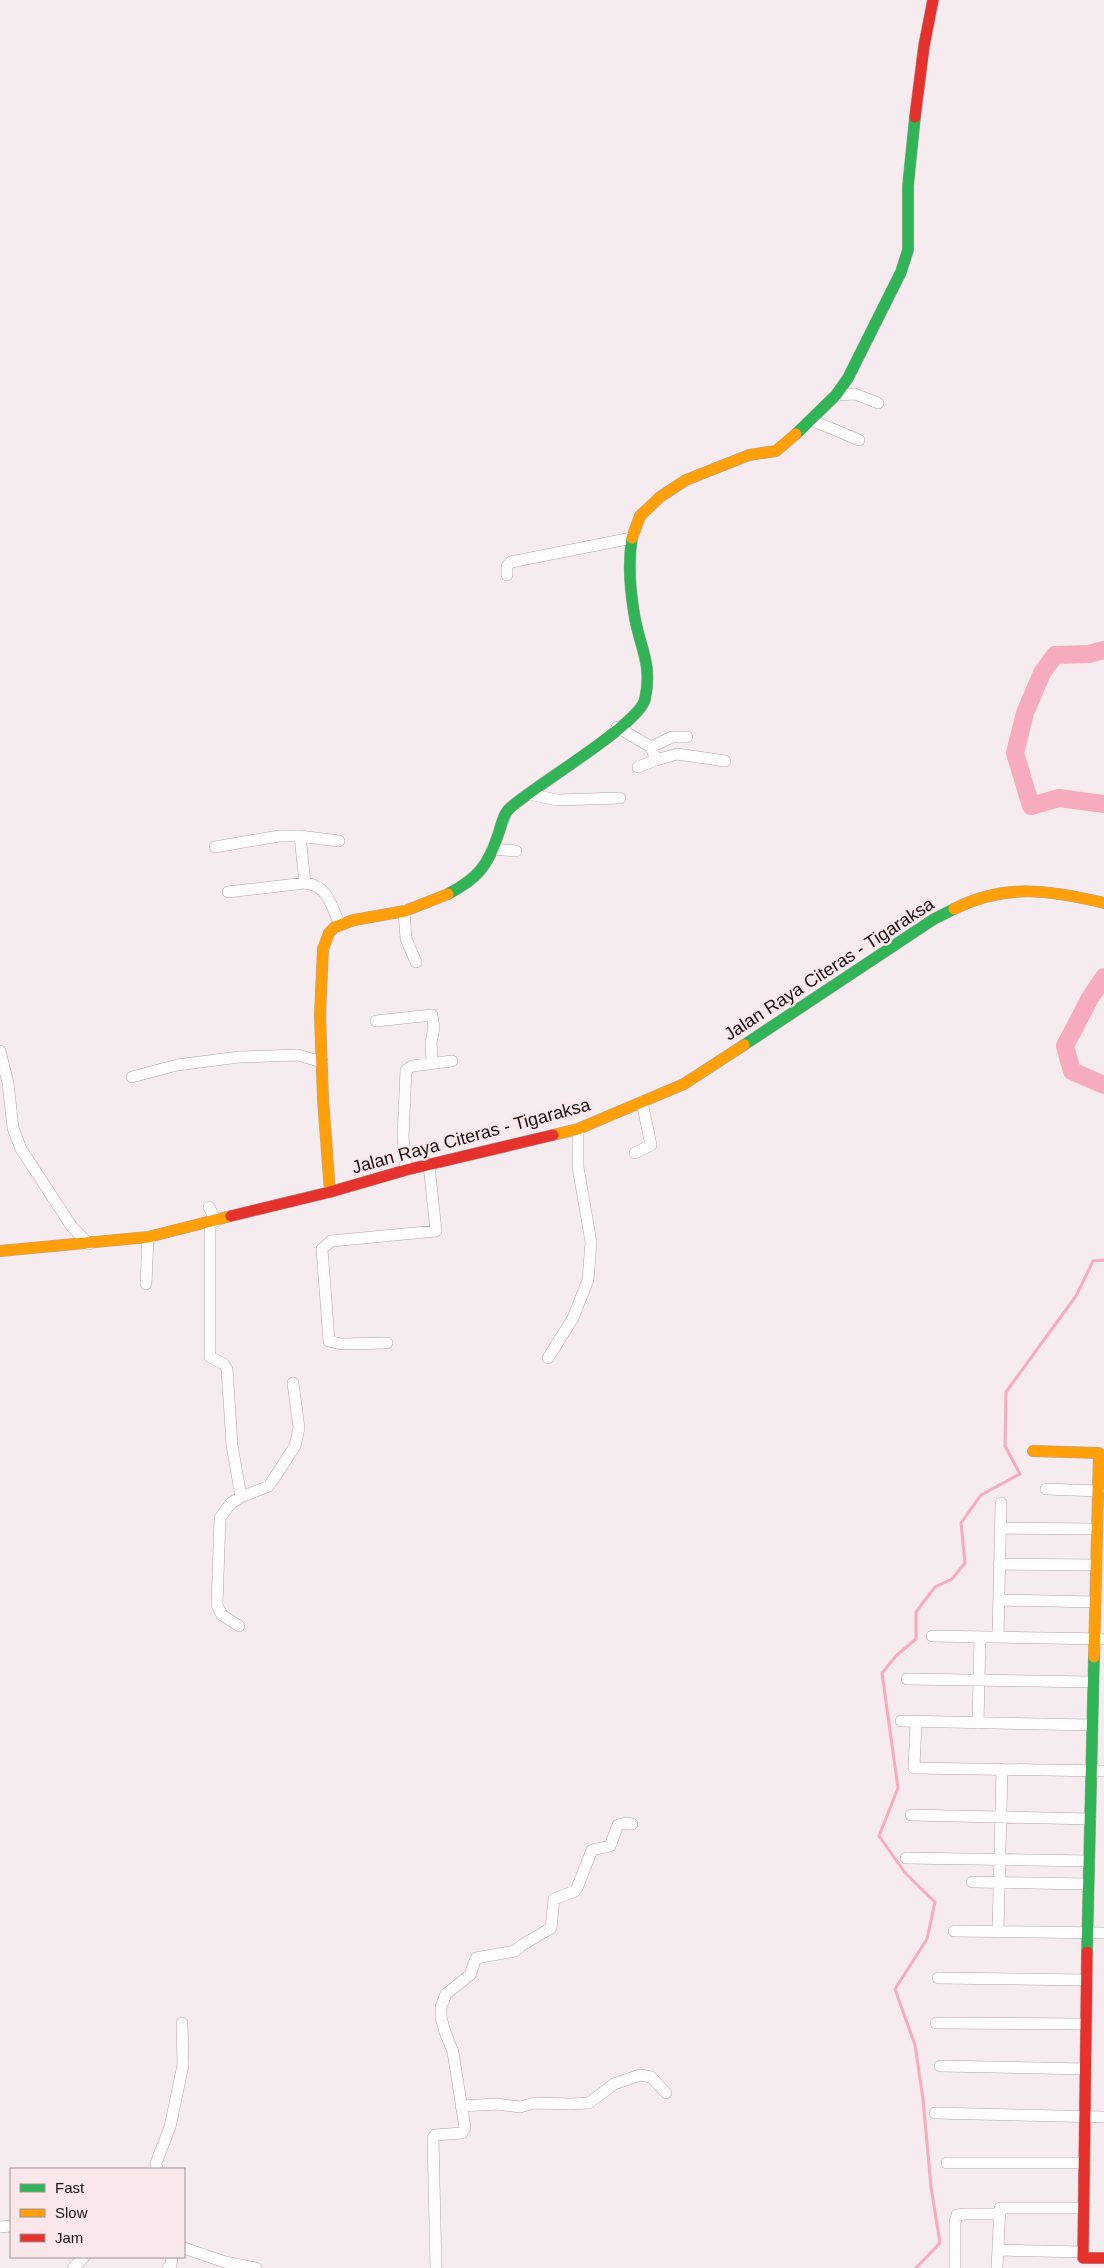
<svg xmlns="http://www.w3.org/2000/svg" width="1104" height="2268" viewBox="0 0 1104 2268" font-family="Helvetica,sans-serif">
<rect width="100%" height="100%" fill="#f6ebee"/>
<g fill="none" stroke-linecap="round" stroke-linejoin="round">
<path stroke="#f7abbe" stroke-width="3" d="M916 2268 940 2243 931 2187 923 2099 915 2045 895 1989 927 1939 935 1902 906 1874 879 1836 898 1788 882 1673 897 1655 916 1639V1612L935 1587 952 1579 965 1563 961 1523 981 1495 1020 1474 1005 1446 1006 1392 1076 1296 1093 1261 1104 1260"/>
<path stroke="#f7abbe" stroke-width="18" d="M1104 650 1089 654 1055 655 1042 673 1025 713 1015 753 1031 806 1059 798 1104 804
M1104 977 1090 998 1065 1046 1072 1071 1104 1085"/>
<g stroke="#afa7a9" stroke-width="12">
<path id="street" d="M836 395 855 394 878 403
M811 420 859 440
M507 575V566L511 562 632 538
M617 727 651 747 672 737H687
M651 747 656 760 677 754 725 761
M638 767 656 760
M529 794 557 800 620 798
M300 836 339 841
M215 847 279 836H300L305 883
M492 849 516 851
M228 892 305 883C329 886 331 906 340 925
M404 911 406 939 416 962
M376 1021 432 1015 434 1028 431 1042 432 1064
M0 1051 8 1083 13 1128 21 1149 72 1227 89 1244
M132 1077 177 1065 239 1057 298 1055 322 1062
M635 1153 651 1145 642 1102
M406 1170 403 1137 406 1070 412 1066 452 1061
M209 1207 216 1221
M210 1223V1357L224 1364 227 1369 232 1445 241 1497
M146 1284 148 1237
M387 1343 341 1344 329 1341 322 1249 331 1241 436 1231 429 1165
M548 1358 573 1318 588 1280 591 1242 578 1167V1129
M1046 1489 1098 1491
M1000 1528 1097 1529
M999 1564 1096 1565
M999 1600 1095 1602
M239 1626 222 1615 217 1605 220 1518 231 1503 241 1497 269 1486 295 1446 299 1428 293 1383
M932 1636 1104 1639
M998 1637 1001 1503
M907 1679 1093 1682
M901 1721 1092 1725
M916 1722 914 1768 1104 1771
M978 1723 980 1637
M911 1815 1090 1819
M906 1858 1089 1861
M972 1882 1088 1884
M954 1931 1104 1933
M998 1932 1002 1769
M938 1978 1086 1980
M936 2023 1086 2024
M940 2066 1086 2069
M461 2106 497 2104 520 2107 535 2103 571 2104 589 2103 614 2084 640 2075 651 2077 666 2093
M935 2113 1104 2117
M947 2163H1084
M157 2169 156 2163 170 2127 183 2065 182 2023
M0 2227 11 2226
M184 2248 225 2262 256 2268
M998 2250 1083 2252
M73 2268 84 2257
M168 2268 171 2265 172 2257
M436 2268 433 2138 435 2135 462 2133 465 2128 453 2052 445 2032 441 2017V2007L446 1994 470 1975 476 1958 515 1951 522 1945 551 1928 554 1899 575 1891 577 1888 592 1850 610 1846 618 1825 626 1823 632 1824
M955 2268V2223L957 2215 965 2214H999
M997 2268 1000 2208H1084"/>
</g>
<g stroke="#afa7a9" stroke-width="12">
<path id="fast" d="M796 434 836 395 848 378 901 272 908 250V186L915 117
M448 894C477 879 488 866 498 835 501 827 503 814 510 808 534 786 640 724 645 699 653 662 639 647 634 613 630 589 628 562 632 538
M744 1045 934 919 954 909
M1087 1952 1094 1657"/>
</g>
<g stroke="#afa7a9" stroke-width="12">
<path id="slow" d="M632 538 640 516 660 497 686 480 749 455 776 451 796 434
M954 909C1005 883 1050 890 1104 903
M553 1135 578 1129 684 1084 744 1045
M330 1192 323 1099 320 1015 323 949 329 933 335 927 354 920 405 911 448 894
M0 1251 148 1237 231 1216
M1033 1451 1099 1453 1094 1657"/>
</g>
<g stroke="#afa7a9" stroke-width="12">
<path id="jam" d="M915 117 924 46 933 0
M231 1216 330 1192 406 1170 553 1135
M1087 1952 1083 2258H1104"/>
</g>
<use href="#street" stroke="#fefcfc" stroke-width="11"/>
<use href="#fast" stroke="#30b455" stroke-width="11"/>
<use href="#slow" stroke="#ff9f0a" stroke-width="11"/>
<use href="#jam" stroke="#e5322d" stroke-width="11"/>
</g>
<g text-anchor="middle" stroke-width="5" stroke-linejoin="round" paint-order="stroke">
<g font-size="18" fill="#191314" stroke="#fae7eb">
<text transform="translate(829 969) rotate(-33)" y="6">Jalan Raya Citeras - Tigaraksa</text>
<text transform="translate(471 1136) rotate(-15)" y="6">Jalan Raya Citeras - Tigaraksa</text>
</g>
</g>
<rect x="10" y="2168" width="175" height="90" fill="#fae7eb" stroke="#a09295"/>
<rect x="20" y="2184" width="25" height="8" fill="#30b455" stroke="#a09295"/>
<text x="55" y="2193" font-size="15" fill="#191314">Fast</text>
<rect x="20" y="2209" width="25" height="8" fill="#ff9f0a" stroke="#a09295"/>
<text x="55" y="2218" font-size="15" fill="#191314">Slow</text>
<rect x="20" y="2234" width="25" height="8" fill="#e5322d" stroke="#a09295"/>
<text x="55" y="2243" font-size="15" fill="#191314">Jam</text>
</svg>
